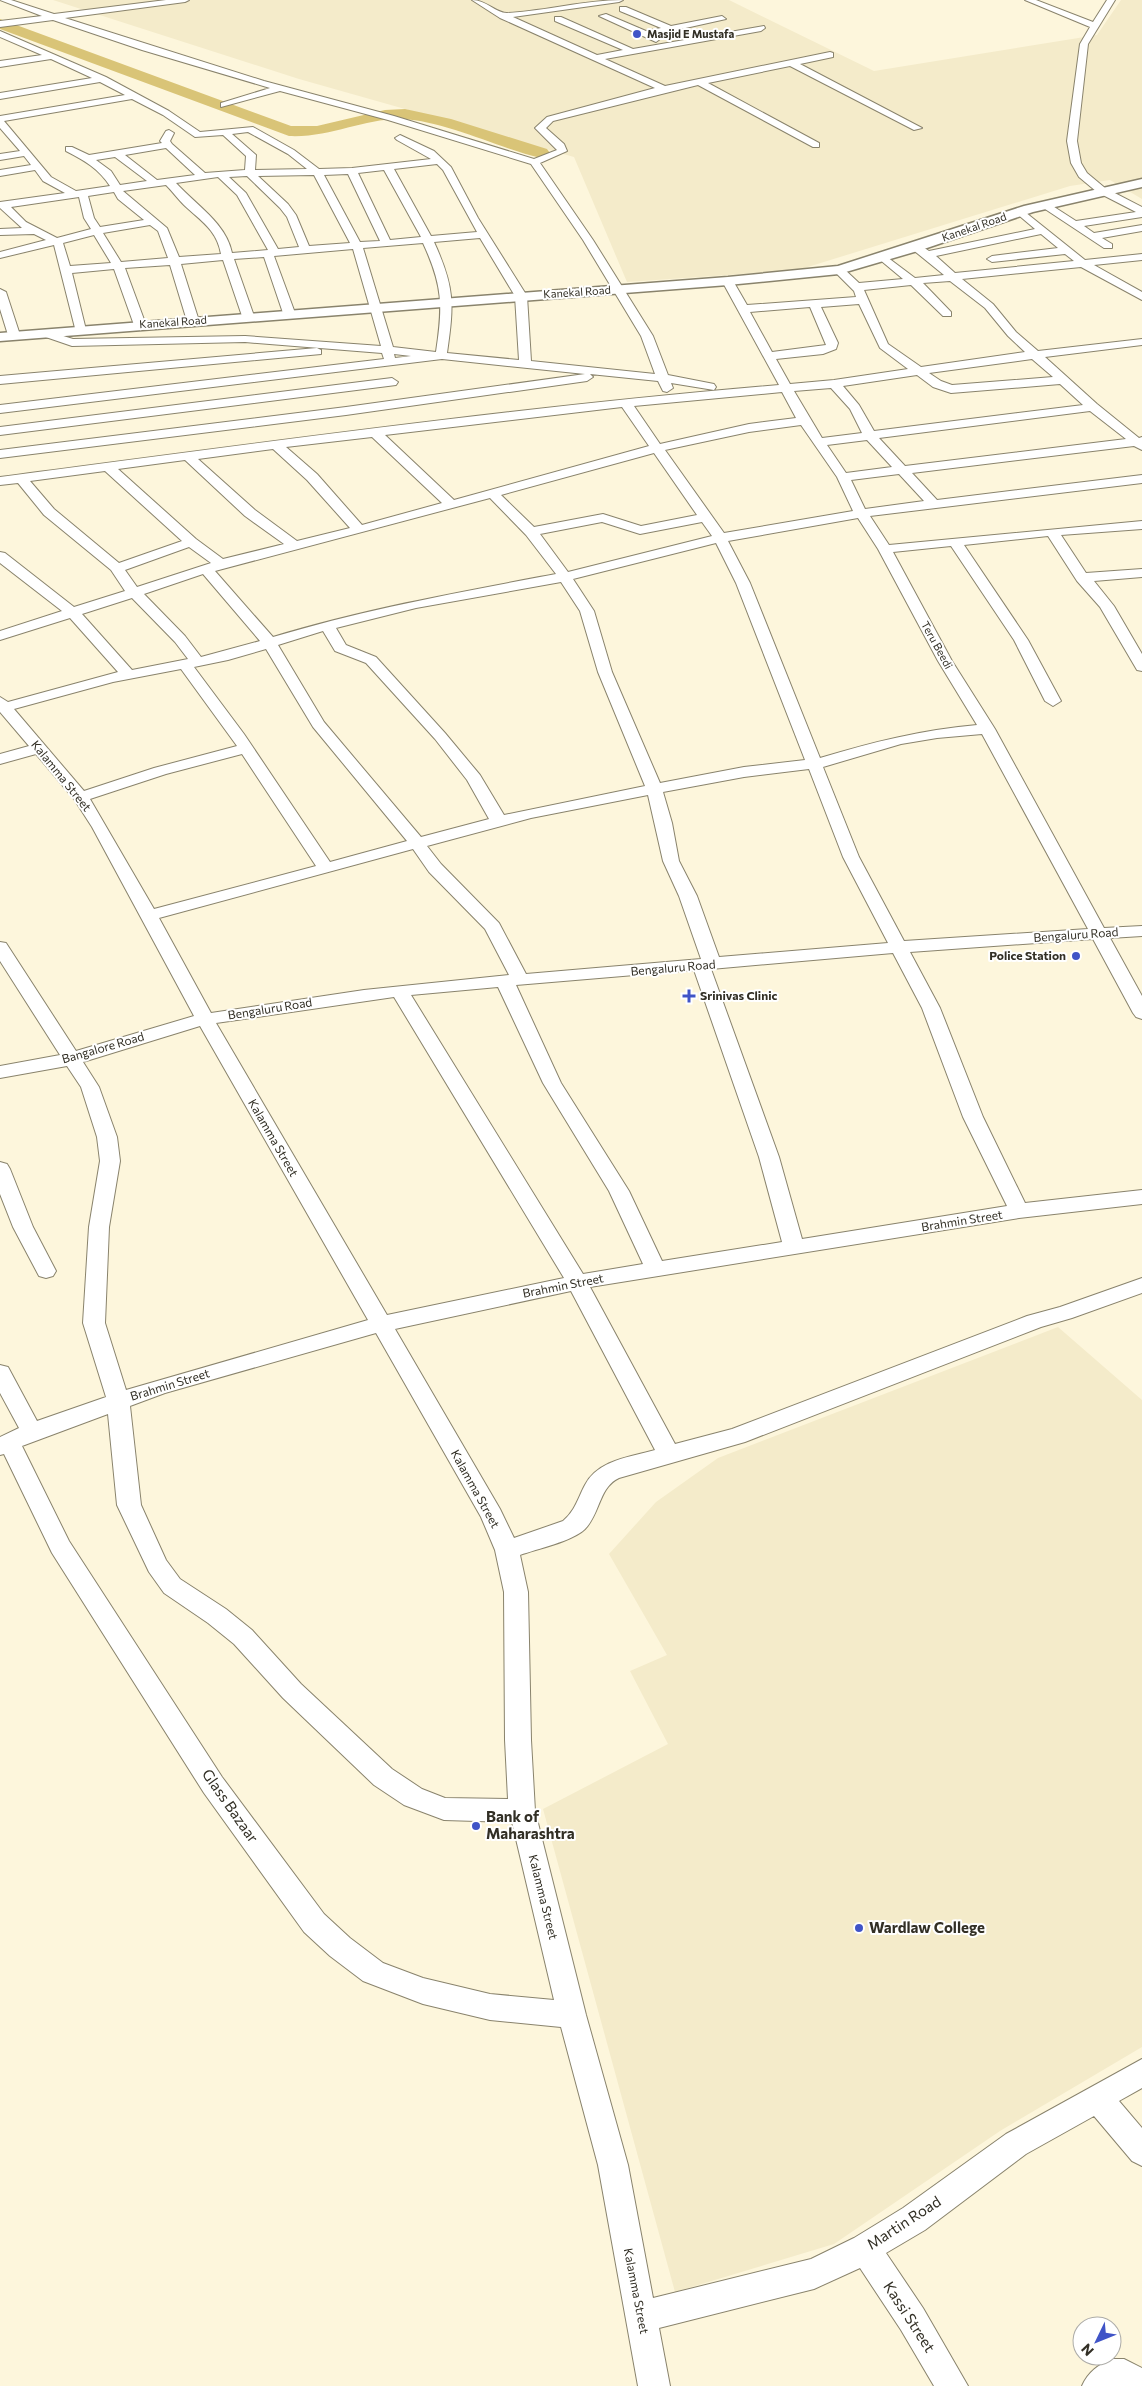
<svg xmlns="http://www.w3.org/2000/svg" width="1142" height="2386" viewBox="0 0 1142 2386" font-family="Commissioner,sans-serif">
<rect width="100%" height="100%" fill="#fdf6dc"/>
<path fill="#f4ebca" d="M53 0H729L874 71 1097 35 1121 0H1142V199L1110 180 1070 186 798 270 627 282 574 157 299 79Z
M1058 1327 1142 1400V2047L1000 2131 834 2244 675 2292 543 1809 668 1744 630 1671 667 1655 609 1554 656 1502 718 1458Z"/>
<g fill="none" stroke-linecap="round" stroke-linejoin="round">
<path fill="#d9c477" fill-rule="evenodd" d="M0 19 291 126H317L385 110 405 109 451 119 547 149 550 153 547 157 541 158C498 148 446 121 402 119 364 118 330 138 289 136L0 29Z"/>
<g stroke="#89836c" stroke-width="2">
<path id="minor" d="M0 0H11L54 14 166 0H189L185 2 65 18 264 81 394 116 534 159 557 150 535 128 547 117 655 88 500 18 472 0C486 0 496 13 507 13 546 11 584 0 623 0L619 2 513 17 597 55 623 50 555 21V17H561L633 49 764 26 765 28 761 31 605 59 665 86 830 52 833 53V57L800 64 922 128 914 130 790 66 708 83 819 143V147H813L698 85 553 121 546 128 564 144 567 151 540 163 593 240 653 336 668 375 714 384 716 387 714 390 671 383 673 388 667 392 663 391 658 381 590 374 593 377 587 381 346 415 0 458V450L346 407 585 374 442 359 0 413V405L384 359 382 353 245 342 72 346 40 335V331L44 330 73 339 245 336 381 346 353 249 274 256 295 313 289 316 283 313 264 257 234 259 254 316 248 319 242 316 223 260 181 264 199 321 193 324 187 321 170 265 125 268 146 325 140 328 134 325 114 269 72 273 86 330 84 332H76L54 245 0 258V252L46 240 34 234 0 235V229L22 228 0 208V202L65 193 43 181 35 170 0 176V170L31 165 24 156 0 160V154L20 151 0 128V116L125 95 100 82 0 99V93L92 78 51 59 0 67V61L42 55 0 37V31L106 77 169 111 200 132 253 127 294 150 319 169 352 168 431 159 397 140 395 138 400 135 434 151 451 167 478 218 527 296 531 361 655 374 641 336 583 240 531 164 388 120 280 91 221 107V103L270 88 142 50 53 20 0 27V21L42 16ZM132 99 163 115 195 137 223 135 246 156 245 170 205 173 172 144 170 141 174 133 169 130 166 131 160 141 162 143 89 155 72 147H66V151C84 160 99 169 110 186L76 191 51 177 4 121ZM248 132 288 154 307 169 255 170 256 155 232 134ZM166 148 195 175 157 180 125 155ZM115 157 147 181 120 185 111 171 96 160ZM437 164 443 170 477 232 431 236 394 169ZM384 170 421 237 390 240 358 173ZM348 174 380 241 360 242 324 175ZM314 175 350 243 309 246 296 215 288 204 258 176ZM247 176 280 208 287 217 299 247 278 249 246 193 229 177ZM218 177 237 195 268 250 232 253C226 223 196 205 176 183ZM166 185C172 191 178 199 184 205 201 221 217 230 221 254L179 257 167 228 123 191ZM114 192 118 199 144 220 100 227 94 218 88 196ZM79 197 84 218 91 229 57 238 26 222 11 207ZM150 225 158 231 168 258 121 262 103 233ZM94 235 111 263 70 266 63 243ZM480 238 515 296 519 360 447 353C454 304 455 288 434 242ZM423 243C443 286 443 306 436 352L393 347 363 248ZM394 354 411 356 395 358Z
M1025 0H1036L1093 22 1107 0H1115L1088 44 1077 141 1081 163 1087 173 1105 188 1142 207V217L1084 226 1094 233 1142 225V231L1102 238 1112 244V248H1104L1039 205 1048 203 1076 221 1136 212 1097 192 1079 177 1071 163 1067 141 1080 44 1090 27Z
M620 7H626L671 26 722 16 726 19 654 35 660 39 656 42 599 16 606 14 646 31 661 28 620 11Z
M1020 208 1085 260 1142 254V260L1094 265 1142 292V300L1081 267 962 279 993 304 1016 332 1038 351 1142 339V345L1045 357 1097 404 1139 438 1142 437V450L1134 446 912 473 937 500 1142 475V483L870 516 889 545 1142 521V529L1061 535 1086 573 1142 569V577L1094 581 1114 606 1142 654V671L1137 670 1100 607 1077 581 1048 536 964 545 1028 640 1061 701 1053 706 1045 701 1014 640 951 546 893 552 952 661 995 729 1104 928 1142 926V936L1110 938 1142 996V1019L1136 1017 1133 1013 1093 939 910 952 940 1008 983 1117 1025 1203 1142 1190V1204L1019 1218 590 1287 675 1444 732 1429 1027 1316 1060 1307 1142 1278V1293L1072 1318 1041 1327 745 1442 619 1478C599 1487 600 1514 585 1529 573 1541 537 1549 520 1555L528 1592 531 1740 535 1811 586 2015 628 2165 653 2298 811 2259 854 2238 903 2208 1006 2134 1142 2059V2088L1119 2101 1142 2128V2166L1132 2161 1094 2116 1026 2154 925 2230 886 2253 923 2308 968 2386H934L901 2330 860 2268 814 2289 659 2328 670 2386H638L598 2165 561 2027 490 2020 423 2004 363 1981 330 1956 304 1932 204 1793 52 1553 4 1454 0 1455V1437L19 1428 0 1393V1365L8 1367 37 1421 106 1397 83 1323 89 1227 100 1161 97 1137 81 1087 67 1066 0 1078V1066L60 1055 0 961V942L6 943 76 1051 194 1016 92 827 74 799 36 754 0 764V754L29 746 0 712V697L8 702 118 672 70 618 0 640V631L62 611 0 563V552L5 553 74 607 125 591 111 570 44 515 18 483 0 485V477C259 443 518 407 779 385L722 281 724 279H732L747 305 856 297 854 291 835 272V268H843L859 283 903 279 879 259V255L883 254 915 278 944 275 912 249V245H920L929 251 1035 229 1016 213V209ZM1041 234 1058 248 992 256 987 259 992 262 1065 254 1074 261 955 273 936 256ZM950 281 985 308 1008 336 1025 352 921 367 888 344 864 290 911 285 943 316H951V312L923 283ZM859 304 880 348 908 369 834 380 790 384 776 359 823 354 836 349 838 343 821 307ZM810 307 826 345 772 352 750 312ZM1032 359 1053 377 952 385 941 381 929 373ZM917 375 933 387 951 393 1060 384 1083 405 874 431 859 405 843 386ZM831 388 850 409 862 433 822 438 794 391ZM782 392 796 418 749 424 660 444 634 406ZM622 407 649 446 454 500 385 435ZM1090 411 1126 439 905 466 879 438ZM801 425 837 477 853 511 724 533 665 450 749 432ZM372 437 442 503 362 525 317 474 286 447ZM867 440 892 467 846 473 827 445ZM273 449 307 480 350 528 297 541 255 510 198 459ZM654 453 697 515 641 526 603 514 534 527 501 495ZM185 460 245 516 284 544 223 559 196 539 118 469ZM105 471 182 541 119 563 54 509 30 481ZM899 474 924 501 865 509 851 480ZM490 498 526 535 556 574C460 592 366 609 273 637L215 571ZM858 518 878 549 938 661 977 725C921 730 873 742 820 758L750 583 728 541ZM602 522 640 534 702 522 712 536 568 572 540 534ZM716 543 736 583 805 760 744 767 660 783 612 672 594 611 573 579ZM189 547 211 563 137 587 125 570ZM203 574 260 641 201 657 185 636 144 594ZM561 582 580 611 598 672 645 786 504 815 480 775 445 733 376 657 346 645 336 628 416 608ZM132 598 175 642 188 659 132 670 82 614ZM323 631 335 651 366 663 435 739 467 780 489 819 421 837 324 722 278 645ZM266 649 313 727 407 841 330 862 244 734 194 667 228 660ZM181 669 237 746 154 768 84 791 14 709 113 682ZM982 734 1088 929 904 941 859 857 823 767 901 744 937 738ZM242 754 316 866 154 909 90 799 166 774ZM809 769 843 857 888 943 719 957 697 896 679 861 672 823 663 792 744 777ZM648 795 663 861 679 896 701 959 526 974 499 923 441 864 427 846 531 818ZM413 849 429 872 485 929 509 975 364 990 211 1013 159 918ZM893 953 922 1008 963 1117 1007 1206 802 1239 779 1157 711 969ZM694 970 759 1157 782 1242 662 1261 629 1191 561 1083 516 985ZM498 987 543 1083 609 1191 643 1264 583 1274 411 995ZM394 997 564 1278 387 1315 216 1023ZM200 1026 368 1320 126 1390 105 1323 109 1227 120 1161 117 1137 99 1087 83 1062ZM571 1291 655 1450C630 1457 598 1460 585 1485 578 1498 575 1511 563 1521L514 1538 500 1509 395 1329ZM376 1333 481 1517 495 1550 504 1592 505 1740 508 1799 445 1798 422 1789 392 1769 301 1684 252 1630 226 1609 180 1579 166 1560 141 1505 130 1406 165 1393ZM108 1414 117 1505 149 1572 164 1593 208 1623 234 1644 283 1698 374 1785 404 1805 444 1820 512 1822 554 2000 490 1994 423 1978 383 1963 350 1938 324 1914 222 1777 69 1541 22 1446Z
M0 289 6 292 20 335 18 337 14 338 8 335 0 309Z
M317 348 321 350V354L0 384V376Z
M392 378 398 382 396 385 0 435V427Z
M0 1162 7 1164 10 1169 33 1227 56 1271 53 1276 46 1278 39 1276 13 1227 0 1194Z
M1112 2359H1124L1142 2368V2386H1082C1088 2372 1098 2365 1112 2359Z"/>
</g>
<g stroke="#89836c" stroke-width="3">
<path id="major" d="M1142 179V187L1033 212 921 250 839 274 728 285 0 341V333L728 277 838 266 1024 206Z"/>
</g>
<use href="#minor" fill="#fff" fill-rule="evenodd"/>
<use href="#major" fill="#fff" fill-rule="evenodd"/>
</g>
<g fill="#4054c7" stroke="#fff" stroke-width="2">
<circle cx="637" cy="34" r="5"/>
<circle cx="1076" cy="956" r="5"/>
<path d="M686.5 988.5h5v5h5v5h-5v5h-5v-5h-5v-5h5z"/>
<circle cx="476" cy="1826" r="5"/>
<circle cx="859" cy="1928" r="5"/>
</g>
<g text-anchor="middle" stroke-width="4" stroke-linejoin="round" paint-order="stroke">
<g font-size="11" font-weight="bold" fill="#322f25" stroke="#fff" text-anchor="start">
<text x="647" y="38">Masjid E Mustafa</text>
</g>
<g font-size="11" fill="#322f25" stroke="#fff">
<text transform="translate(974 227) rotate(-19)" y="4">Kanekal Road</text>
<text transform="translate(577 292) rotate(-4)" y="4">Kanekal Road</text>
<text transform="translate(173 322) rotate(-4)" y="4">Kanekal Road</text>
<text transform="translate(937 645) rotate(61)" y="4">Teru Beedi</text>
</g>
<g font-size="12" fill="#322f25" stroke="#fff">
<text transform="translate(61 776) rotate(51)" y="4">Kalamma Street</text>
<text transform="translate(1076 935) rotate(-4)" y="4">Bengaluru Road</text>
<text transform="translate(673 968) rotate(-5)" y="4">Bengaluru Road</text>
<text transform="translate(270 1009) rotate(-9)" y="4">Bengaluru Road</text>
<text transform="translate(103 1048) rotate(-16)" y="4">Bangalore Road</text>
<text transform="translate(273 1138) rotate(60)" y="4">Kalamma Street</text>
<text transform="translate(962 1221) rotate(-9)" y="4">Brahmin Street</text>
<text transform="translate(563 1286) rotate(-11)" y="4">Brahmin Street</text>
<text transform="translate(170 1385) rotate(-17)" y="4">Brahmin Street</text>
<text transform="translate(475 1489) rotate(61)" y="4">Kalamma Street</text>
<text transform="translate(543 1897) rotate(76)" y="4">Kalamma Street</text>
<text transform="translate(636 2291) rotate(79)" y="4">Kalamma Street</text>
</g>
<g font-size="12" font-weight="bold" fill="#322f25" stroke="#fff" text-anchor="end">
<text x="1066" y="960">Police Station</text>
<text x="700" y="1000" text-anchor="start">Srinivas Clinic</text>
</g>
<g font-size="15" fill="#322f25" stroke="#fff">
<text transform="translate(230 1806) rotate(55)" y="5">Glass Bazaar</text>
<text transform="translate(904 2223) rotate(-33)" y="5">Martin Road</text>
<text transform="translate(909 2317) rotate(57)" y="5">Kassi Street</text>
</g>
<g font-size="15" font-weight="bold" fill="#322f25" stroke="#fff" text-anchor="start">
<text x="486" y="1822">Bank of<tspan x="486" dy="17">Maharashtra</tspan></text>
<text x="869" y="1933">Wardlaw College</text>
</g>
</g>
<g transform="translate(1097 2341) rotate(227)"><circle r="24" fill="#ffffff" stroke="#adaca8"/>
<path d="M0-4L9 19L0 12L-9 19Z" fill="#4054c7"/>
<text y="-8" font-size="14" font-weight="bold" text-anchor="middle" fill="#322f25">N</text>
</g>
</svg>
